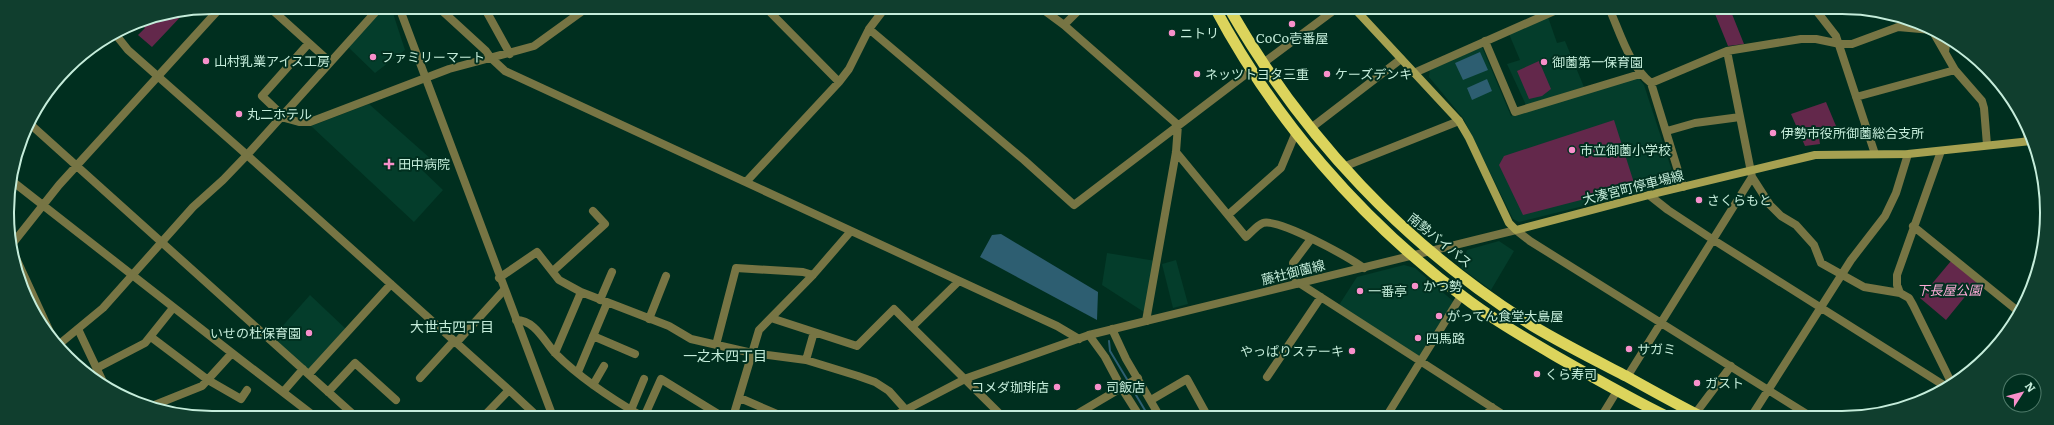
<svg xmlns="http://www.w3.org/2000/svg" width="2054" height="425" viewBox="0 0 2054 425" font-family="Literata,'Noto Sans JP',serif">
<rect width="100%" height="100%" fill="#002f1f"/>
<path fill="#043d2b" d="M382 9 392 10 405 50 375 73 347 46Z
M1548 17 1557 43 1565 41 1584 87 1526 105 1507 64 1520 60 1509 34Z
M1482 47 1511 116 1637 76 1644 85 1676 183 1519 222 1513 219 1463 118 1429 77 1430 70Z
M369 104 431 159 421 169 443 190 414 222 311 126Z
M1499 241 1514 251 1491 290 1461 268 1467 250Z
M1107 253 1156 261 1147 314 1102 285Z
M1176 260 1188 304 1173 308 1162 264Z
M1404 265 1415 268 1454 302 1421 358 1339 305 1357 277Z
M310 295 346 329 308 371 272 338Z"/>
<path fill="#63284b" d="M1713 9H1730L1744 44 1728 46Z
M185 12 152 47 138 35 145 28 138 22Z
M1539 61 1551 89 1542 96 1529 99 1517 71Z
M1826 102 1836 126 1818 131 1820 144 1805 146 1791 114Z
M1614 120 1635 186 1523 215 1499 165 1504 156Z
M1951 261 1977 282 1946 320 1920 298Z"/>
<path fill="#2d5e71" d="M1480 52 1488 70 1463 80 1455 63Z
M1487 79 1492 91 1472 100 1467 88Z
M1001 234 1098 292 1097 320 980 257 992 235Z"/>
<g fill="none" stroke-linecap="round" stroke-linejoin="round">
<path stroke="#2d5e71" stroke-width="2" d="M1109 341 1110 351 1128 381
M1130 385 1149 417"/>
<path stroke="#777544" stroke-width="8" d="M269 7 330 62
M380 7 247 155 509 390 484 416
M438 7 486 51 491 58 505 71 1057 326 1079 339
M484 7 510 54
M766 8 839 82
M1041 8 1064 25 1178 125
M1609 8C1621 35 1629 65 1651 83L1683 187
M1815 9 1836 36 1875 154
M1064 25 1081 8
M869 29 1024 160 1074 205 1250 71
M1485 41 1515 112 1640 74
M1945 52 1947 37
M1262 64 1337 8
M1414 73 1561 8
M1651 83 1727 51 1801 39H1816L1840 44H1852L1898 27 1932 30 1955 70 1982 101 1984 108 1987 145
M1856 97 1955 70
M283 116 262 96 309 43
M281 117 299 122H310L449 69 534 46 588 7
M30 124 355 416
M1311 128 1401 59
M1667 131 1695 123 1740 117
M2027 133 2028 141
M1941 151 1897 275V285L1900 293 1909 298 1913 305 1951 382
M1176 152 1246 237C1251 233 1257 225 1263 223 1279 218 1348 257 1364 268
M1343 167 1459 121
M1752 177 1770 205 1781 216 1796 225 1814 245 1821 263 1864 287 1900 293
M12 181 232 353 202 386 152 406
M746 182 839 82 849 69 869 29 885 8
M1649 195 1668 210 1712 239 1945 386
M1228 215 1281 168 1296 132
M1913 226 2019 312
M1516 230 1530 241 1813 418
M13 243 59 185 221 7
M15 256 55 343
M553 271 605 224 593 211
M499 278 537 252 559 280 581 292 669 326 691 339 752 353 806 360 858 376 875 382 889 391 905 409
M1299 283 1507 417
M1296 284 1293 263 1311 239
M600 300 612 272
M771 318 814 332
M649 319 666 276
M516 320C535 320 544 341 556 354 581 379 612 399 643 417
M1146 321 1176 152 1178 125
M912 327 959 281
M78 329 104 384
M1112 329 1126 359 1160 417
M1089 335 1105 357 1121 387 1140 417
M593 336 635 354
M151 337 208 380 241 399 247 390
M716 345 736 268 803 272 813 275
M232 353 314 416
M555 353 581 292
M806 360 814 332 857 346 894 309 1003 417
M97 368 145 343 173 308
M578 372 607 303
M309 374 391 284
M1267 377 1321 297
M1627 377 1752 177 1727 51
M420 378 451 344 457 342 504 290
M593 385 604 366
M509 390 538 417
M283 392 303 369
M328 392 355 363 396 400
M740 398 784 417
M1151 400 1187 379 1208 417
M631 410 644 379
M1695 414 1731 366
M644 417 661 379 723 417
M733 417 759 330 813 275 851 231
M1072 417 1138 378
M1386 417 1461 296
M1485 417 1492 407
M1601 417 1617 391
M1751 417 1851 260 1885 216 1896 193 1908 154"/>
<path stroke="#777544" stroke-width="8" d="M399 7 553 417
M57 346 103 308 193 207 223 180 247 155 128 50 116 35
M892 417 967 378 1089 335 1516 230"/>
<path stroke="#a6a151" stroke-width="8" d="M1354 8 1459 121 1469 138 1509 223 1516 230 1649 195 1815 155 1908 154 2031 141"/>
<path stroke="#dcd45c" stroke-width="11" d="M1215 8C1274 119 1360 219 1461 295 1492 319 1527 339 1561 359 1596 379 1631 399 1668 417
M1229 8C1303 137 1406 247 1533 326 1563 344 1595 360 1626 376 1651 390 1676 404 1702 417"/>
<path stroke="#89b3a2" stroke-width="2" stroke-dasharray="5 5" stroke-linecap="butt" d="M18 278 19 280"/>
</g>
<g fill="#f890cb" stroke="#002f1f" stroke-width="1.5">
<circle cx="1292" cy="24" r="4"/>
<circle cx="1172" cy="33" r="4"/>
<circle cx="373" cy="57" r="4"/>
<circle cx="206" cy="61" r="4"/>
<circle cx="1544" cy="62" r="4"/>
<circle cx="1197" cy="74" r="4"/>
<circle cx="1327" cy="74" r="4"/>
<circle cx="239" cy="114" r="4"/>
<circle cx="1773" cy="133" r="4"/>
<circle cx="1572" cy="150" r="4"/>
<path d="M387 158h4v4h4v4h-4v4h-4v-4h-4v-4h4z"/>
<circle cx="1699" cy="200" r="4"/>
<circle cx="1415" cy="286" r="4"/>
<circle cx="1360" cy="291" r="4"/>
<circle cx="1439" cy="316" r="4"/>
<circle cx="309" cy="333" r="4"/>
<circle cx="1418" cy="338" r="4"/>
<circle cx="1629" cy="349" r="4"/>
<circle cx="1352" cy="351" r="4"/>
<circle cx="1537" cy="374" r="4"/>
<circle cx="1697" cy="383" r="4"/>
<circle cx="1057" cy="387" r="4"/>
<circle cx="1098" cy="387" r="4"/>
</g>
<g text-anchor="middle" stroke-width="4" stroke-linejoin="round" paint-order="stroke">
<g font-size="13" fill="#c5eddb" stroke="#002f1f" text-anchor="start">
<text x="1180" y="38">ニトリ</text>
<text x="1292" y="43" text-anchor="middle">CoCo壱番屋</text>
<text x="381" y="62">ファミリーマート</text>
<text x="214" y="66">山村乳業アイス工房</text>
<text x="1552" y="67">御薗第一保育園</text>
<text x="1205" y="79">ネッツトヨタ三重</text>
<text x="1335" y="79">ケーズデンキ</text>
<text x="247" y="119">丸二ホテル</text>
<text x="1781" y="138">伊勢市役所御薗総合支所</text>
<text x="1580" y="155">市立御薗小学校</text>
<text x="398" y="169">田中病院</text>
<text x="1707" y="205">さくらもと</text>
<text x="1423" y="291">かつ勢</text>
<text x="1368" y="296">一番亭</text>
<text x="1447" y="321">がってん食堂大島屋</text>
<text x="301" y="338" text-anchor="end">いせの杜保育園</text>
<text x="1426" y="343">四馬路</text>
<text x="1637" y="354">サガミ</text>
<text x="1344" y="356" text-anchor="end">やっぱりステーキ</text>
<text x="1545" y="379">くら寿司</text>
<text x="1705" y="388">ガスト</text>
<text x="1049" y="392" text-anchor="end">コメダ珈琲店</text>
<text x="1106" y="392">司飯店</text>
</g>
<g font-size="13" fill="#c5eddb" stroke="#002f1f">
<text transform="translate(1633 187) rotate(-14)" y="5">大湊宮町停車場線</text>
<text transform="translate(1440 240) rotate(39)" y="5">南勢バイパス</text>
<text transform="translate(1293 272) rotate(-14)" y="5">藤社御薗線</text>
</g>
<g font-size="13" font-style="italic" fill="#fcabd7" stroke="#002f1f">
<text x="1949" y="295">下長屋公園</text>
</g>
<g font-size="14" fill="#c5eddb" stroke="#002f1f">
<text x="452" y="332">大世古四丁目</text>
<text x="725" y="361">一之木四丁目</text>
</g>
</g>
<path d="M0 0H2054V425H0ZM212 14H1842A198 198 0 0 1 2040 212V213A198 198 0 0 1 1842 411H212A198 198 0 0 1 14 213V212A198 198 0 0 1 212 14Z" fill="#103e2e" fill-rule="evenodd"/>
<path fill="none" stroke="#c5eddb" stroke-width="2" d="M212 14H1842A198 198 0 0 1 2040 212V213A198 198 0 0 1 1842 411H212A198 198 0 0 1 14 213V212A198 198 0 0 1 212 14Z"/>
<g transform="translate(2022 393) rotate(54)"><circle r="19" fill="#002f1f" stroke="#4f7b6a"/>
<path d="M0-3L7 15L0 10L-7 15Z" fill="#f890cb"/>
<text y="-6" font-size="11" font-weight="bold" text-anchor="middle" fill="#c5eddb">N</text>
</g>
</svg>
